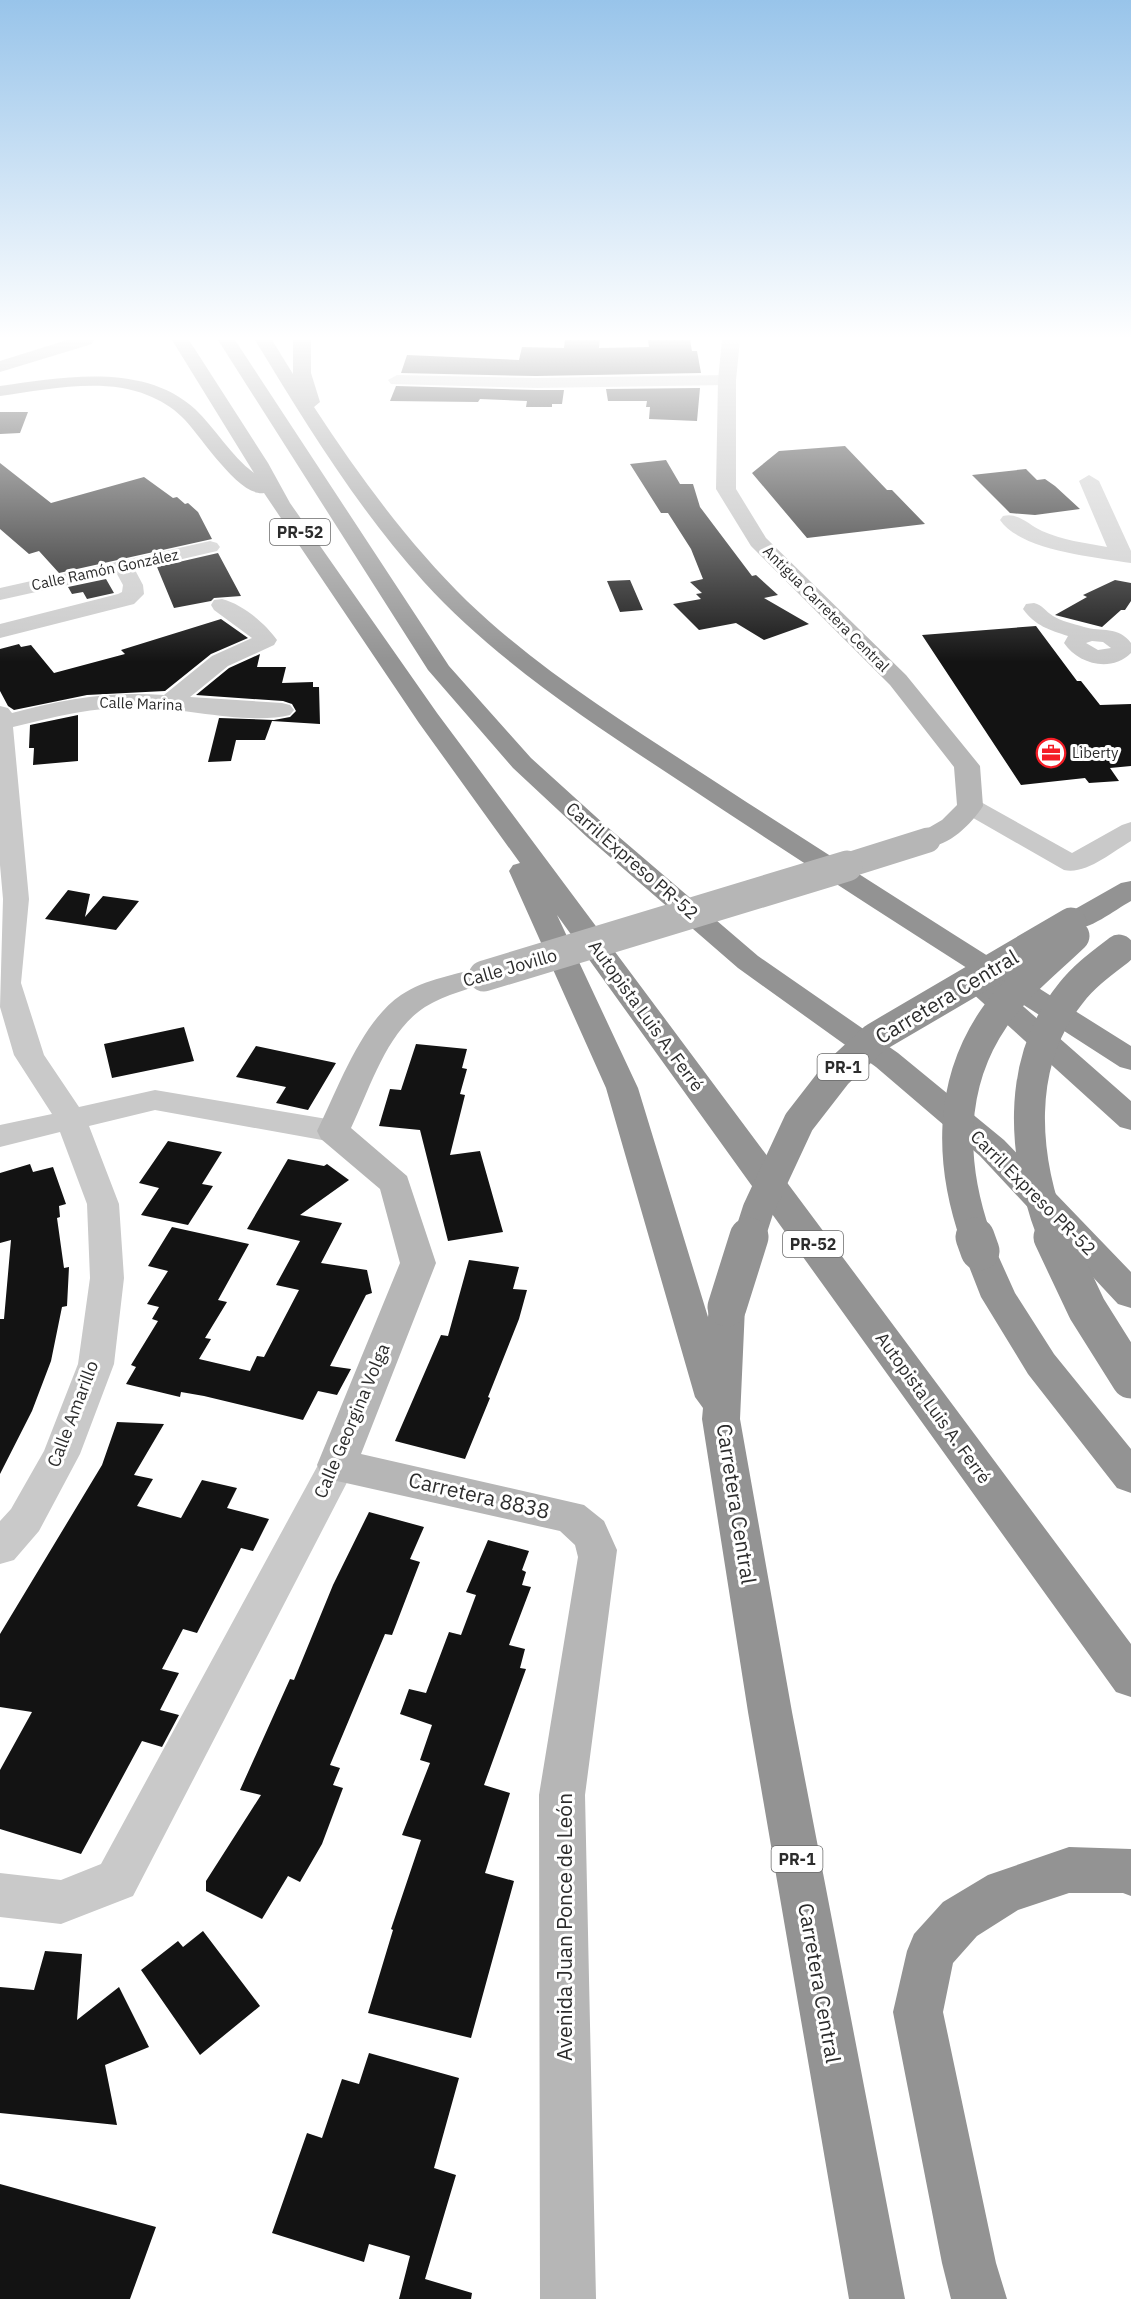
<svg xmlns="http://www.w3.org/2000/svg" width="1131" height="2299" viewBox="0 0 1131 2299" font-family="'IBM Plex Sans',sans-serif">
<rect width="100%" height="100%" fill="#fff"/>
<path fill="#131313" d="M565 340H600L599 348 649 347 648 340H690L692 351H697L701 373 536 376 401 373 407 355 519 360 522 347 564 348Z
M396 386 536 390H564L562 404H552V407H526L527 401 480 399 478 402 390 401Z
M700 388 697 421 649 419 650 407H646L647 401H608L606 389Z
M0 412H28L20 433 0 434Z
M845 446 887 490H892L925 524 807 538 752 473 779 451Z
M666 460 680 484H693L700 507 752 576 756 575 778 595 764 598 809 624 764 640 736 623 699 630 673 604 701 599 696 594 702 593 690 582 703 579 691 549 668 513H661L630 464Z
M0 463 51 503 144 477 173 498 177 497 185 504 188 503 198 512 212 539 59 573 39 551 29 554 0 529Z
M1026 469 1037 480 1045 479 1055 486 1080 509 1035 515 1010 513 972 475Z
M218 553 241 596 214 598 211 601 174 608 157 567Z
M106 579 114 593 87 599 83 592 72 594 68 587Z
M630 580 643 610 620 612 607 581Z
M1115 580 1131 583V601L1125 610H1121L1102 627 1055 615 1087 597 1083 595Z
M221 619 248 638 211 654 165 691 87 695 14 710 8 706 0 691V649L19 644 21 647 31 645 54 673 125 654 121 650Z
M1036 626 1077 681H1081L1100 705 1131 704V766L1110 768 1119 781 1089 783 1085 778 1021 785 922 635Z
M260 654 257 667H286L282 683 313 682V687H319L320 724 272 721 265 740H236L231 761 208 762 219 718 274 720 290 717 296 711 292 704 283 701 196 695 229 668Z
M78 715V761L33 765 34 748H29L30 725Z
M68 890 90 894 85 917 103 896 139 901 116 930 45 919Z
M184 1027 194 1061 112 1078 104 1044Z
M416 1044 467 1049 462 1068 467 1069 460 1094 465 1095 450 1155 480 1151 503 1232 448 1241 420 1130 379 1126 390 1089 401 1090Z
M256 1046 336 1063 308 1110 276 1103 286 1087 236 1077Z
M168 1141 222 1152 202 1184 213 1186 188 1225 141 1215 159 1188 139 1183Z
M288 1159 324 1166 327 1164 349 1180 300 1215 342 1223 321 1263 367 1270 372 1293 366 1295 330 1366 351 1369 337 1395 318 1391 303 1420 204 1396 181 1392 180 1397 126 1384 136 1367 131 1365 158 1321 152 1319 159 1307 147 1304 168 1271 148 1266 172 1227 249 1244 218 1300 227 1302 205 1338 211 1339 199 1359 250 1371 257 1356 264 1357 299 1290 276 1285 300 1241 247 1229Z
M30 1164 33 1172 53 1167 66 1204 59 1206 60 1217 57 1218 64 1268 69 1267 67 1306 62 1307 51 1361 32 1411 0 1474V1319H4L11 1240 0 1243V1173Z
M469 1260 519 1267 513 1289 527 1290 519 1319 488 1397 490 1398 465 1459 395 1441 441 1335 448 1336Z
M117 1422 164 1424 134 1475 153 1479 137 1506 181 1518 202 1480 237 1488 227 1508 269 1519 253 1551 241 1548 197 1633 183 1629 162 1669 179 1673 160 1710 179 1715 162 1747 142 1741 81 1854 0 1829V1770L32 1712 0 1707V1634L102 1465Z
M369 1512 424 1527 410 1559 420 1562 392 1635 385 1634 330 1765 340 1768 333 1785 343 1788 322 1844 300 1882 288 1876 262 1919 206 1891V1881L261 1795 240 1790 290 1679 294 1680 333 1585Z
M488 1540 529 1551 522 1570 526 1572 522 1585 531 1587 509 1645 525 1649 520 1668 526 1669 484 1785 510 1793 485 1873 514 1881 471 2038 368 2013 393 1930 391 1929 421 1840 402 1835 430 1763 420 1760 432 1725 400 1714 409 1689 426 1693 449 1632 461 1635 476 1595 466 1592Z
M203 1931 260 2006 200 2055 141 1970 178 1941 183 1947Z
M45 1951 82 1954 77 2020 119 1987 149 2047 105 2065 117 2125 0 2113V1987L34 1990Z
M369 2053 459 2078 434 2168 456 2175 425 2279 472 2293 471 2299H399L410 2256 369 2244 364 2262 272 2233 307 2133 322 2138 342 2079 359 2084Z
M0 2184 156 2227 130 2299H0Z"/>
<g fill="none" stroke-linecap="round" stroke-linejoin="round">
<path fill="#c9c9c9" fill-rule="evenodd" d="M397 375 536 378 727 375 736 380 727 385 536 388 391 384 388 380Z
M1089 475 1099 481 1131 551V563C1096 557 1021 551 1000 520L1003 516C1018 512 1029 525 1042 531 1062 540 1085 543 1107 547L1079 481Z
M210 541 217 543 220 547 217 551 135 570 143 585 144 594 134 604 0 638V624L118 594 122 592 123 585 117 574 0 600V588Z
M222 599C242 604 265 623 277 640L274 645 228 666 190 697 282 703 290 705 294 710 290 715C251 725 186 709 144 707 98 706 57 716 13 727L29 899 21 983 44 1055 79 1107 155 1090 333 1120 344 1124 349 1131 344 1138 333 1142 155 1110 89 1126 119 1204 124 1278 114 1364 80 1454 39 1531 14 1560 0 1564V1521L11 1509 44 1451 78 1364 90 1278 87 1204 60 1132 0 1147V1125L52 1114 14 1055 0 1007 3 899 0 865V706L8 708 12 713C63 699 110 691 164 695L212 656 252 638 214 610 211 605 214 600Z
M1034 603C1043 605 1045 611 1053 616 1061 621 1074 624 1084 627 1101 632 1119 626 1131 643V653C1111 673 1078 664 1064 643L1068 636C1050 630 1035 626 1023 609L1026 604ZM1092 641 1103 642 1111 648 1098 650 1086 643Z
M970 798 979 801 1072 853 1122 825 1131 822V841C1112 852 1086 875 1064 870L961 811 957 806 961 801Z
M337 1450 350 1454 356 1465 133 1896 61 1924 0 1917V1873L61 1880 101 1864 324 1454Z"/>
<path fill="#b6b6b6" fill-rule="evenodd" d="M722 340H740L736 380V489L766 538 906 675 976 761 980 766 983 806C970 826 944 852 918 846L915 840 918 834 942 820 957 805 954 767 890 685 751 546 716 489 718 380Z
M484 967 494 970 499 976 494 982C471 988 446 994 425 1007 386 1032 370 1089 351 1128L407 1176 436 1263 361 1454 584 1505 604 1521 617 1550 585 1795 596 2299H540L539 1795 578 1557 575 1545 560 1531 337 1481 323 1476 317 1465 400 1263 380 1189 321 1139 317 1131C338 1089 361 1022 401 995 425 979 457 974 484 967Z"/>
<path fill="#a4a4a4" fill-rule="evenodd" d="M67 340H94L92 344 0 372V361Z"/>
<path fill="#939393" fill-rule="evenodd" d="M172 340H189L268 463 290 503 437 713 1131 1644V1697L1116 1692 557 915 638 1088 708 1317 709 1307 714 1297 727 1294 740 1297 745 1307 740 1419 792 1712 905 2299H849L748 1712 702 1419 703 1408 695 1397 606 1088 509 871 513 865 520 863 419 723 264 493C238 497 200 434 182 417 172 407 160 400 147 395 103 377 45 390 0 396V386C62 377 144 362 195 409 216 429 230 455 254 473Z
M218 340H235L449 666 531 758 605 825 758 956 898 1053 1004 1140 1131 1272V1308L1118 1304 980 1156 876 1067 738 968 587 837 513 768 428 670Z
M255 340H272L293 374V340H311V373L320 402 314 407C359 476 408 543 467 601 545 676 641 733 731 792 864 878 997 962 1131 1046V1070L1120 1067 1016 1000 1131 1101V1130L1120 1127 971 992 967 986 971 980 981 977C881 913 782 849 684 784 593 724 498 663 424 582 358 509 306 424 255 340Z
M1131 881V901C1111 912 1085 935 1061 929L1057 923 1061 917 1121 883Z
M980 1238 992 1242 1015 1293 1054 1354 1131 1449V1493L1117 1488 1028 1374 981 1297 963 1251 968 1242Z
M1069 1847 1131 1849V1896L1123 1893H1069L1018 1910 977 1936 953 1963 943 2012 996 2263 1007 2299H951L942 2263 893 2012 907 1951 914 1934 943 1902 988 1875Z"/>
<path stroke="#b6b6b6" stroke-width="25" d="M842 867 928 840"/>
<path stroke="#b6b6b6" stroke-width="31" d="M484 976 847 866"/>
<path stroke="#939393" stroke-width="31" d="M749 1238 758 1210 799 1122 837 1073 875 1038 1071 923
M976 1238C950 1164 948 1085 994 1018 1015 987 1047 962 1074 936
M1054 1238C1023 1159 1014 1064 1071 993 1084 976 1102 963 1119 950"/>
<path stroke="#939393" stroke-width="39" d="M975 1237 980 1251
M1053 1237 1087 1309 1131 1379
M727 1307 749 1237"/>
</g>
<linearGradient id="sky" x2="0" y2="1"><stop stop-color="#98c4ea"/><stop offset="0.51" stop-color="#fff"/><stop offset="1" stop-color="#fff" stop-opacity="0"/></linearGradient>
<rect width="1131" height="662" fill="url(#sky)"/>
<defs>
<g id="office-ring" transform="scale(1.5)"><circle r="9.5" fill="#fff" stroke="#f41d26" stroke-width="1.5"/><path d="M-6-3h4V-5.5h4V-3h4V5H-6ZM-1-4.5V-3h2v-1.5ZM-6 0V1H6V0Z" fill="#f41d26"/></g>
</defs>
<g fill-rule="evenodd">
<use href="#office-ring" x="1051" y="753"/>
</g>
<g text-anchor="middle" stroke-width="6" stroke-linejoin="round" paint-order="stroke">
<g font-size="15" fill="#2c2c2c" stroke="#fff">
<text transform="translate(105 570) rotate(-12)" y="5">Calle Ramón González</text>
<text transform="translate(826 609) rotate(45)" y="5">Antigua Carretera Central</text>
<text transform="translate(141 704) rotate(2)" y="5">Calle Marina</text>
</g>
<g font-size="15" fill="#2c2c2c" stroke="#fff" text-anchor="start">
<text x="1072" y="758">Liberty</text>
</g>
<g fill="#fff" stroke="#6b6b6b" stroke-width="1.5">
<rect x="270" y="519" width="60" height="26" rx="4.5"/>
<rect x="817.5" y="1054" width="51" height="26" rx="4.5"/>
<rect x="783" y="1231" width="60" height="26" rx="4.5"/>
<rect x="771.5" y="1846" width="51" height="26" rx="4.5"/>
</g>
<g font-size="16" font-weight="bold" fill="#2c2c2c">
<text x="300" y="538">PR-52</text>
<text x="843" y="1073">PR-1</text>
<text x="813" y="1250">PR-52</text>
<text x="797" y="1865">PR-1</text>
</g>
<g font-size="18" fill="#2c2c2c" stroke="#fff">
<text transform="translate(632 861) rotate(41)" y="6">Carril Expreso PR-52</text>
<text transform="translate(510 968) rotate(-16)" y="6">Calle Jovillo</text>
<text transform="translate(646 1016) rotate(54)" y="6">Autopista Luis A. Ferré</text>
<text transform="translate(1033 1193) rotate(45)" y="6">Carril Expreso PR-52</text>
<text transform="translate(933 1408) rotate(54)" y="6">Autopista Luis A. Ferré</text>
<text transform="translate(73 1414) rotate(-69)" y="6">Calle Amarillo</text>
<text transform="translate(352 1421) rotate(-67)" y="6">Calle Georgina Volga</text>
</g>
<g font-size="21" fill="#2c2c2c" stroke="#fff">
<text transform="translate(947 997) rotate(-31)" y="7">Carretera Central</text>
<text transform="translate(479 1496) rotate(13)" y="7">Carretera 8838</text>
<text transform="translate(736 1504) rotate(81)" y="7">Carretera Central</text>
<text transform="translate(565 1927) rotate(-90)" y="7">Avenida Juan Ponce de León</text>
<text transform="translate(819 1983) rotate(80)" y="7">Carretera Central</text>
</g>
</g>
</svg>
